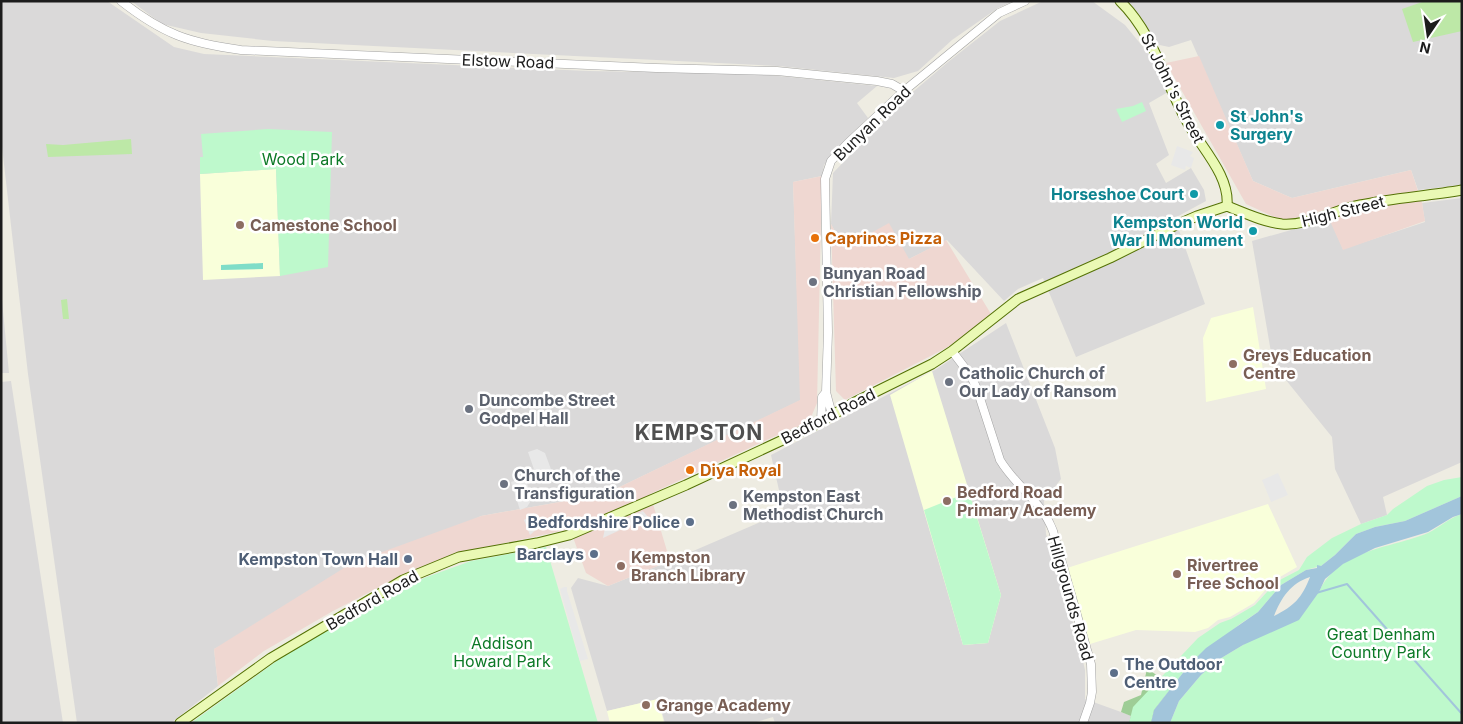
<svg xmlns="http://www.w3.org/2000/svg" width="1463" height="724" viewBox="0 0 1463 724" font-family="Inter,sans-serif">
<rect width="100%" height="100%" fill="#eeece2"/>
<path fill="#dad9d9" d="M1 1H107L174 47 204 54 589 71 760 74 877 86 857 103 868 118 838 147 824 165 822 176 793 182 801 400 605 494 481 516 214 649 218 686 171 723H77L28 374 1 138Z
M131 1H1014L998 8 952 40 918 71 894 78 778 66 273 41 201 33 162 24Z
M1043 1H1092L1125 25 1157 64 1168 92 1149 103 1169 155 1156 164 1166 183 1191 168 1204 190 1206 201 1171 220 1179 230 1205 304 1076 357 1043 278 1018 289 1004 301 947 240 909 259 844 248 831 224 833 173 901 102 948 62 1000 21Z
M1127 1H1462V185L1418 190 1411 170 1292 198 1253 181 1191 40 1169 47 1155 44 1141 17Z
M1462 198V462L1383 497 1387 515 1361 524 1335 469 1332 437 1273 364 1252 241 1330 219 1343 249 1425 222 1422 203Z
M1 290 9 373H1Z
M1006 323 1055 448 1061 479 1044 501 1046 534 1077 635 1085 670V699L1132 716 1129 723H775L773 717 753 723H665L658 699 607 711 571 588 578 578 608 586 670 561 784 512 771 455 935 370Z
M11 381 63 723H1V382Z"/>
<path fill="#efd7d1" d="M1199 56 1253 181 1292 198 1411 170 1422 203 1425 221 1343 250 1325 210 1283 221 1246 204 1166 63Z
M822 176 817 403 809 422 771 438 650 494 670 561 608 586 586 573 570 529 460 553 401 576 333 611 264 651 218 686 214 649 352 563 481 516 605 494 800 400 793 182Z
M889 223 909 259 946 240 991 314 950 346 845 400 836 391 831 224 844 248Z"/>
<path fill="#f9ffda" d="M276 169 280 276 203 280 200 174Z
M1253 307 1266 389 1206 402 1203 338 1211 318Z
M932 371 1001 595 988 643 963 645 890 395Z
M1268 504 1297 567 1273 581 1254 603 1230 617 1218 620 1208 628 1195 632 1136 630 1090 644 1067 568Z
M658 699 664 723H610L607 711Z"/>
<path fill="#bde8a7" d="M1425 1H1462V31L1413 42 1402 9Z
M131 139 132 154 48 157 46 144 63 145Z
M67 299 69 319H63L61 300Z"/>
<path fill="#9ecd96" d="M1147 669 1173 685 1154 710 1151 723H1129L1131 716 1121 712 1124 702 1141 695Z"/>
<path fill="#bef9cc" d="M1142 102 1146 111 1122 122 1116 109 1133 106Z
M268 129 332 132 328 267 280 276 276 169 200 174V157H203L201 134Z
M1462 477V496L1405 521 1375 527 1356 534 1335 555 1321 566 1306 570 1281 585 1258 612 1240 624 1189 665 1154 710 1151 723H1129L1133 707 1198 638 1220 623 1231 619 1255 605 1276 582 1299 570 1307 557 1332 538 1361 524 1387 515 1393 509 1427 486 1444 480Z
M969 492 1001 595 988 643 963 645 924 510Z
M1462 514V723H1170L1179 701 1201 675 1218 660 1243 645 1319 592C1339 548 1390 549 1428 533 1440 527 1449 518 1462 514Z
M546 547 598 723H191L285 655 356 614 424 578 471 561Z"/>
<path fill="#7fddc8" d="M263 263V269L221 270V265Z"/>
<path fill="#e8e8e8" d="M1177 146 1193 152 1190 156 1194 158 1191 168 1186 166 1185 170 1171 165Z
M537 449 545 453 552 472 537 478 528 452Z
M1278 473 1288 495 1271 502 1262 480Z
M525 477 532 499 527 507 520 510 511 482Z
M643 511 648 517 603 538 605 528Z
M534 513 539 527 530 535 524 520Z
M564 587H567V591L588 659 580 661 560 589Z"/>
<path fill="#a2c5db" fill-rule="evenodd" d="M1462 496V514L1453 517 1428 532 1375 548 1343 564 1325 579 1319 592 1299 620 1243 645 1218 660 1201 675 1179 701 1170 723H1151L1154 710 1189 665 1206 648 1258 612 1281 585 1306 570 1317 568V565L1321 566 1335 555 1356 534 1375 527 1405 521ZM1310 577C1302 598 1294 606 1274 616 1281 598 1291 583 1310 577Z"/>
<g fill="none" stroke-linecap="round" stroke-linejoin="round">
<path stroke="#a2c5db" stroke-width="2" d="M1316 593 1347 584 1462 714"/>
<g stroke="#a3a3a3" stroke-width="9">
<path id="tertiary" d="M121 1C163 34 189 43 241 50L656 68 777 71 877 81 892 84 904 91
M952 351 971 376 977 389 1000 460C1016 487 1042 501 1053 531L1091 664 1092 692 1090 703 1083 723
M832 415 826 392 828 332 825 179 831 161 848 143 904 91 999 13 1025 1
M821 422 822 397 826 392"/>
</g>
<g stroke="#547105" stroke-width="11">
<path id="secondary" d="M1120 1C1153 33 1164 79 1185 118 1199 146 1230 174 1227 206
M1227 206C1245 213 1263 222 1282 224 1308 226 1334 210 1360 205 1393 198 1428 196 1462 190
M180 723 271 658 403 580 459 557 537 543 569 535 686 485 815 425 855 402 932 364 952 351 1018 299 1110 258 1174 226 1197 216 1227 206"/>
</g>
<use href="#tertiary" stroke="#fff" stroke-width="8"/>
<use href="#secondary" stroke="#eaf9b5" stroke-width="9"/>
</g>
<g fill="#0f9aa8" stroke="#fff" stroke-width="2">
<circle cx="1220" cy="125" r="5"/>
<circle cx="1194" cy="194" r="5"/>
<circle cx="1253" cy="231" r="5"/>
</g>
<g fill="#8d6e63" stroke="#fff" stroke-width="2">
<circle cx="240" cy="225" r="5"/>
<circle cx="1233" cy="364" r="5"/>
<circle cx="947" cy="501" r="5"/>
<circle cx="621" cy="566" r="5"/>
<circle cx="1177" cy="574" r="5"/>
<circle cx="646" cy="705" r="5"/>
</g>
<g fill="#e8710a" stroke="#fff" stroke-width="2">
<circle cx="815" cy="238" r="5"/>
<circle cx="690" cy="470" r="5"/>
</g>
<g fill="#6b7280" stroke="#fff" stroke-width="2">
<circle cx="813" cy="282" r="5"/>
<circle cx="949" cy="382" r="5"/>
<circle cx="469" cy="409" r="5"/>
<circle cx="504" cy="484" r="5"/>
<circle cx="733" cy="505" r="5"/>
</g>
<g fill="#5c6f8a" stroke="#fff" stroke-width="2">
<circle cx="690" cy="522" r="5"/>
<circle cx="594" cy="554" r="5"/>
<circle cx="408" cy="559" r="5"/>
<circle cx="1114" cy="673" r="5"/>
</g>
<g text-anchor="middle" stroke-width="5" stroke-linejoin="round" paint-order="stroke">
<g font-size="16" fill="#1c1c1c" stroke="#fff">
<text transform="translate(508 61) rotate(2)" y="6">Elstow Road</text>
<text transform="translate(1173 88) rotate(63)" y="6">St John's Street</text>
<text transform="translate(872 123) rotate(-44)" y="6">Bunyan Road</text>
<text transform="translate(1343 211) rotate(-14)" y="6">High Street</text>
<text transform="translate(828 416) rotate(-27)" y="6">Bedford Road</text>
<text transform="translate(1071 598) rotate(74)" y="6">Hillgrounds Road</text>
<text transform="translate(372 600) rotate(-30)" y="6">Bedford Road</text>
</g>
<g font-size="16" font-weight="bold" fill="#0d838f" stroke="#fff" text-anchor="end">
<text x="1230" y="122" text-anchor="start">St John's<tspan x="1230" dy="18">Surgery</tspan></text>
<text x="1184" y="200">Horseshoe Court</text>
<text x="1243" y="228">Kempston World<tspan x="1243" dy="18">War II Monument</tspan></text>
</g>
<g font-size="16" fill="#0c7926" stroke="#fff">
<text x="303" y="165">Wood Park</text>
<text x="1381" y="640">Great Denham<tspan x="1381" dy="18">Country Park</tspan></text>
<text x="502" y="649">Addison<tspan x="502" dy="18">Howard Park</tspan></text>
</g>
<g font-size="16" font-weight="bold" fill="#785e54" stroke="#fff" text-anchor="start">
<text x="250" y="231">Camestone School</text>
<text x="1243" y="361">Greys Education<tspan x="1243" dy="18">Centre</tspan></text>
<text x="957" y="498">Bedford Road<tspan x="957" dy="18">Primary Academy</tspan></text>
<text x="631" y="563">Kempston<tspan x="631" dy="18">Branch Library</tspan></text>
<text x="1187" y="571">Rivertree<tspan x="1187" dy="18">Free School</tspan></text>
<text x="656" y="711">Grange Academy</text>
</g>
<g font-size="16" font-weight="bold" fill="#c56008" stroke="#fff" text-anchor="start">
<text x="825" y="244">Caprinos Pizza</text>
<text x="700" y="476">Diya Royal</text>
</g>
<g font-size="16" font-weight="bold" fill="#5b616d" stroke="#fff" text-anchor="start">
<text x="823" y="279">Bunyan Road<tspan x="823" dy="18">Christian Fellowship</tspan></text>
<text x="959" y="379">Catholic Church of<tspan x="959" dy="18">Our Lady of Ransom</tspan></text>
<text x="479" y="406">Duncombe Street<tspan x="479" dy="18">Godpel Hall</tspan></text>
<text x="514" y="481">Church of the<tspan x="514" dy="18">Transfiguration</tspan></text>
<text x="743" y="502">Kempston East<tspan x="743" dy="18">Methodist Church</tspan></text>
</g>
<g font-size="16" font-weight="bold" fill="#4e5e75" stroke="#fff" text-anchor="end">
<text x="680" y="528">Bedfordshire Police</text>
<text x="584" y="560">Barclays</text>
<text x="398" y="565">Kempston Town Hall</text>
<text x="1124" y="670" text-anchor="start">The Outdoor<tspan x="1124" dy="18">Centre</tspan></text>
</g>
<g font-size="21" font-weight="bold" letter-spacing="1" fill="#4f4f4f" stroke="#fff">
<text x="699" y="440">KEMPSTON</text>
</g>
</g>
<rect width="1463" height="724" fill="none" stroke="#1c1c1c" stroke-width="5"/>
<g transform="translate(1428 35) rotate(193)" stroke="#ffffff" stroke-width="4" paint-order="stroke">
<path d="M0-4L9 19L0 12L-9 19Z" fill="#1c1c1c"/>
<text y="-8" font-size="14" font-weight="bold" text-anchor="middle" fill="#1c1c1c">N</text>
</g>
</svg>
